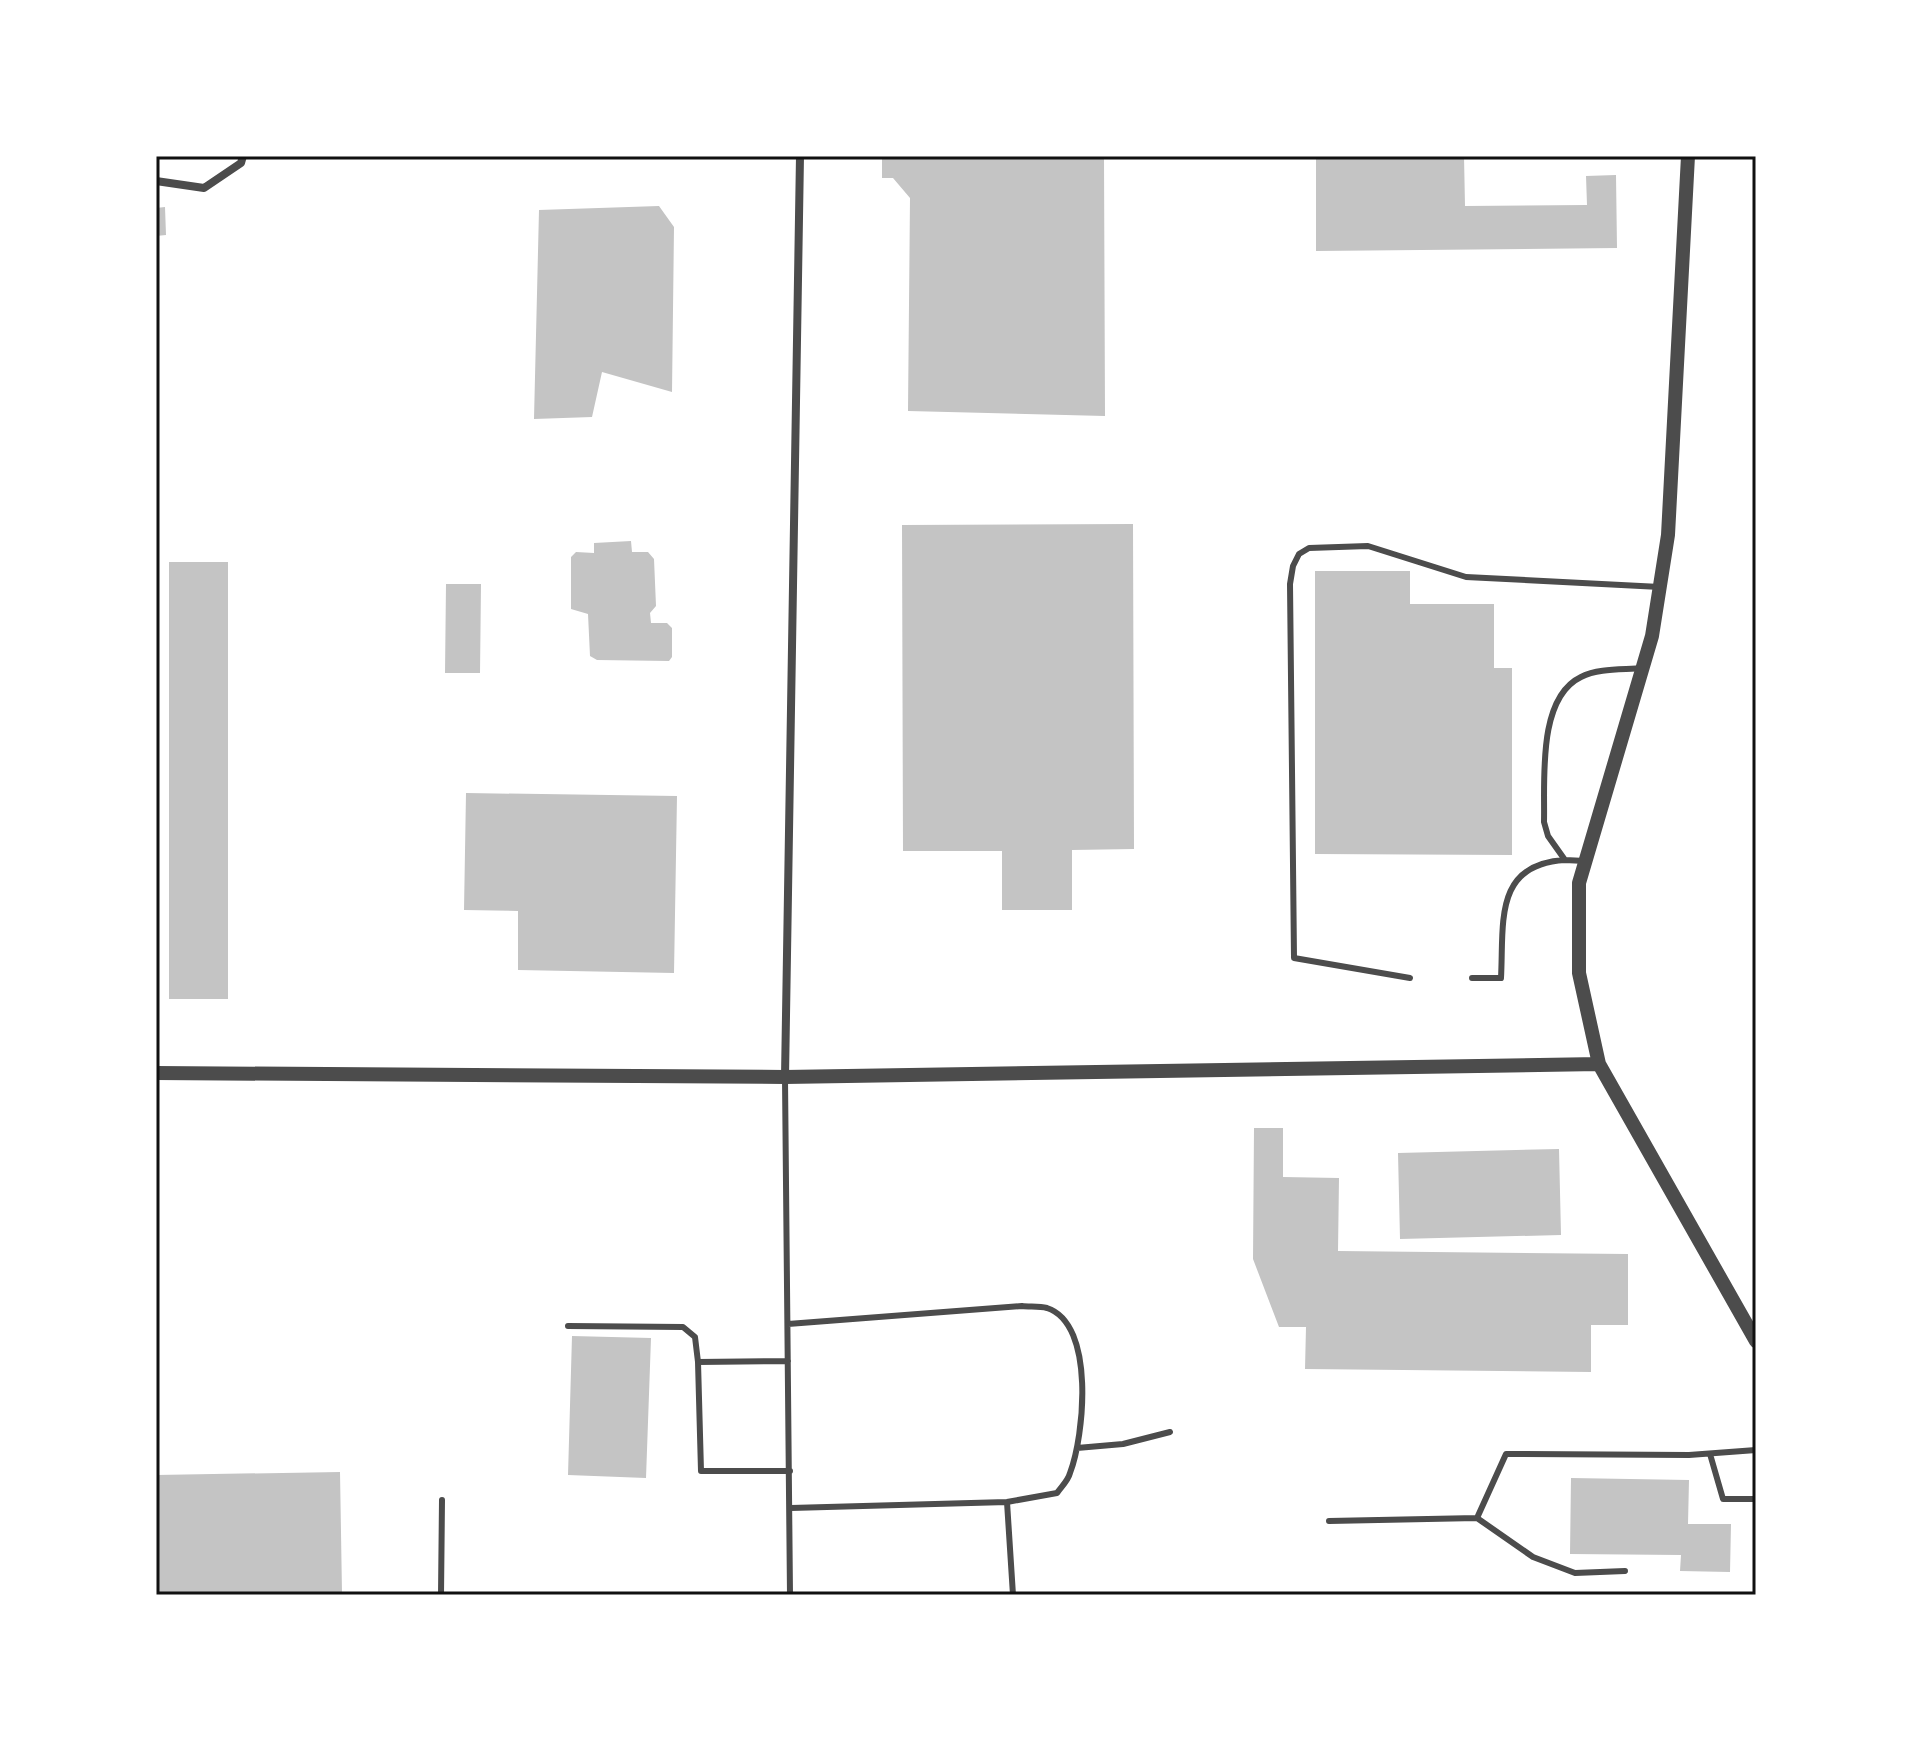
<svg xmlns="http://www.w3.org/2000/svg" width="1912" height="1751" viewBox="0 0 1912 1751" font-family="'Titillium Web',sans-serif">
<rect width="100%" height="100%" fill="#fff"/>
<path fill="#c4c4c4" d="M882 156H1104L1105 416 908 411 910 198 893 178H882Z
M1464 156 1465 206 1587 205 1586 176 1616 175 1617 248 1316 251V157Z
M659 206 674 227 672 392 602 372 592 417 534 419 539 210Z
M165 207 166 235 156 236V208Z
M1133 524 1134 849 1072 850V910H1002V851H903L902 525Z
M631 541 632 552H648L654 559 656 606 650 613 651 623H667L672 628V657L669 661 597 660 590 656 588 614 571 609V557L576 552 594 553V543Z
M169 562H228V999H169Z
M1315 571H1410V604H1494V668H1512V855L1315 854Z
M446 584H481L480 673H445Z
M466 793 677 796 674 973 518 970V911L464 910Z
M1254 1128H1283V1177L1339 1178 1338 1251 1628 1254V1325H1591V1372L1305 1369 1306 1327H1279L1253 1259Z
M1559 1149 1561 1235 1400 1239 1398 1153Z
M572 1336 651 1338 646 1478 568 1475Z
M340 1472 342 1593 156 1595V1475Z
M1571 1478 1689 1480 1688 1524H1731L1730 1572 1680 1571 1681 1555 1570 1554Z"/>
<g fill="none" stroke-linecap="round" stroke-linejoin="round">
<path stroke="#4c4c4c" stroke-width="6" d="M1585 861 1565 860 1548 836 1544 822C1545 781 1537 698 1581 677 1599 668 1623 670 1643 668
M1410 978 1294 958 1290 584 1293 566 1299 554 1309 548 1368 546 1466 577 1660 587
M1472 978H1501C1504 924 1493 864 1565 860
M785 1079 790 1595
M788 1324 1022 1306C1029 1307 1039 1306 1047 1308 1096 1324 1084 1437 1070 1473 1068 1481 1061 1487 1057 1493L1007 1502 791 1508
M568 1326 683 1327 695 1337 698 1362
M788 1361 698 1362 701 1471H790
M1077 1448 1123 1444 1170 1432
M1710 1454 1723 1499H1756
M1007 1502 1013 1595
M1477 1518 1533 1557 1575 1573 1625 1571
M1329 1521 1477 1518 1506 1454 1689 1455 1756 1450
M441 1595 442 1500"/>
<path stroke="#4c4c4c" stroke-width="8" d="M156 181 204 188 241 163 243 156
M785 1077 800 156"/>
<path stroke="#4c4c4c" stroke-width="14" d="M1688 156 1668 535 1652 636 1579 883V973L1599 1064 1756 1341
M156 1073 785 1077 1599 1064"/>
</g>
<rect width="1912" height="1751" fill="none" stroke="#ffffff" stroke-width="316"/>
<rect x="158" y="158" width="1596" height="1435" fill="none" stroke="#111" stroke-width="3"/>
</svg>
